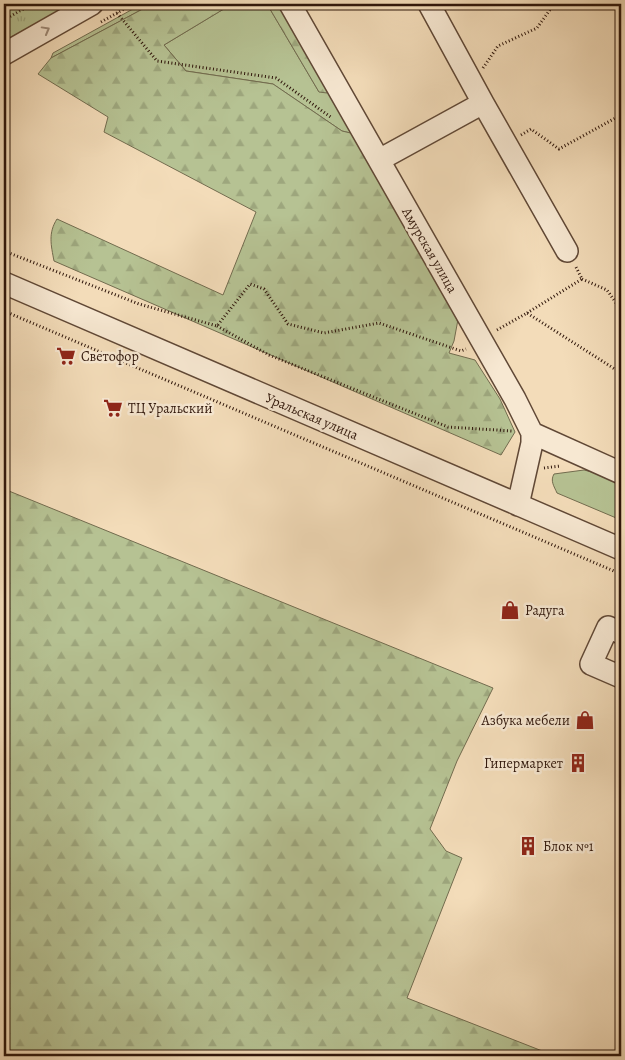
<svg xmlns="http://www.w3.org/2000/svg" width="625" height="1060" viewBox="0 0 625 1060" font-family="Alegreya,serif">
<defs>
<pattern id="forest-firs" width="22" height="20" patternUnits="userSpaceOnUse" patternTransform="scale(1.25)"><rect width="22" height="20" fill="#b6c293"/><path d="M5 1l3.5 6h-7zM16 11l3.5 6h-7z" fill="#9da67d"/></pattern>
<pattern id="park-tufts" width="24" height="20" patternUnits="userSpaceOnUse" patternTransform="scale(1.25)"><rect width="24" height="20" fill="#b6c293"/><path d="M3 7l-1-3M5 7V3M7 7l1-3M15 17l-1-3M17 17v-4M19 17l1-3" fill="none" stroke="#9da67d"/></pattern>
</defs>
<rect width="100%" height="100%" fill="#f3dcb9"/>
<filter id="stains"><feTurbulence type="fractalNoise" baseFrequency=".004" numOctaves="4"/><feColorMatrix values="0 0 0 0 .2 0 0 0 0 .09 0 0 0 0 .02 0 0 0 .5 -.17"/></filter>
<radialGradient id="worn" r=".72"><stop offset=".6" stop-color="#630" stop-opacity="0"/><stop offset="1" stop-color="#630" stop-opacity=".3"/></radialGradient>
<path fill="#b6c293" stroke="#726c4f" d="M142 4H152L51 58 53 53Z
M232 4H267L319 92 330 84 359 135 342 131 273 84 186 71 164 45Z
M584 470 592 472 621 484V520L557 493C554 486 550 481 554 474Z"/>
<path fill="url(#forest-firs)" stroke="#726c4f" d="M152 4H232L164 45 186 71 273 84 342 131 359 135 459 314 454 341 449 353 475 360 500 399 515 432 501 455 54 261C51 245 48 233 57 219L223 295 256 212 104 132 108 117 38 74 51 58Z
M267 4H284L330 84 327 93 319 92Z
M4 489 493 688 457 761 430 829 446 851 462 858 407 998 555 1056H4Z"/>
<path fill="url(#park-tufts)" stroke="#726c4f" d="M4 4H71L4 41Z"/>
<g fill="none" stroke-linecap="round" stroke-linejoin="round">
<g stroke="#604836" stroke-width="24">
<path id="minor" d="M290 4 515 399 532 433V443L518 505
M429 4 483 103 567 251
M4 54 92 4
M379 160 483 103
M4 283 621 549
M532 433 621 473
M621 633 608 627 591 664 621 677"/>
</g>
<path stroke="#2f160b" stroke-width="3" stroke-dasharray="1 2.5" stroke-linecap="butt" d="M117 13 157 61 276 78 332 118
M4 20 32 4
M101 22 133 4
M483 68 498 46 537 28 554 4
M521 135 531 129 559 149 621 115
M4 251 139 304 217 326 250 284 264 289 288 324 324 333 379 323 461 351 466 349
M582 279 607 290 621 310
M4 311 621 574
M527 313 582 279 575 265
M217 326 269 355 448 427 512 431
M497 330 527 313 621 373
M544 468 560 466"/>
<use href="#minor" stroke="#f7e8d2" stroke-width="21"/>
</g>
<defs><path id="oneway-chevron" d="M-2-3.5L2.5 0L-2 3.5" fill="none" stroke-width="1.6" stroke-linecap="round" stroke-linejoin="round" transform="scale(1.25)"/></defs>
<use stroke="#9d8a78" href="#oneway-chevron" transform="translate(46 30) rotate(-29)"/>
<defs>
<g id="supermarket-bare" transform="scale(1.5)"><path d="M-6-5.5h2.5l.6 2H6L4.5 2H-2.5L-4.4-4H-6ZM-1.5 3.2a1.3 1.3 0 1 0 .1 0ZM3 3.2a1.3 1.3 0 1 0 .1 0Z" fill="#8f2418" stroke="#f7e8d2" stroke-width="2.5" paint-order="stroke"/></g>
<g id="shop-bare" transform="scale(1.5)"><path d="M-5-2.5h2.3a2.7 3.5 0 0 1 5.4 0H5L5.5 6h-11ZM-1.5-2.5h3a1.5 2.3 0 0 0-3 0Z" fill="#8f2418" stroke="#f7e8d2" stroke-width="2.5" paint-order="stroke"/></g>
<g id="building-bare" transform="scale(1.5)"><path d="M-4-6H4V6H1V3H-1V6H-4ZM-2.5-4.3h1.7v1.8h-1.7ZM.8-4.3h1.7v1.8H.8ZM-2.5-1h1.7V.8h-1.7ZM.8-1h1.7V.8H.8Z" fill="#8f2418" stroke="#f7e8d2" stroke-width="2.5" paint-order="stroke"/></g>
</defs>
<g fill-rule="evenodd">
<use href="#supermarket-bare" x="66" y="356"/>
<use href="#supermarket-bare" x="113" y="408"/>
<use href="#shop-bare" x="510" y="610"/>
<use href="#shop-bare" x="585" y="720"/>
<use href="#building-bare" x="578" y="763"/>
<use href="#building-bare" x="528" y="846"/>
</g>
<g text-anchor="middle" stroke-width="5" stroke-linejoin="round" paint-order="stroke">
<g font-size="14" fill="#2f160b" stroke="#f7e8d2">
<text transform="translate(430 250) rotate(60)" y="5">Амурская улица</text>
<text transform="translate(312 416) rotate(23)" y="5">Уральская улица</text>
</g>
<g font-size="14" fill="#2f160b" stroke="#f7e8d2" text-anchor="start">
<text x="81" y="361">Светофор</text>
<text x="128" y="413">ТЦ Уральский</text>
<text x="525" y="615">Радуга</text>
<text x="570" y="725" text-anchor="end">Азбука мебели</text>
<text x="563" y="768" text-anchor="end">Гипермаркет</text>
<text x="543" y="851">Блок №1</text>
</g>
</g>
<rect width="625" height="1060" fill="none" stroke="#f3dcb9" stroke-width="20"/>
<rect x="5" y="5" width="615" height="1050" fill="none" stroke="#2f160b" stroke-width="2.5"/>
<rect x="10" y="10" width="605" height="1040" fill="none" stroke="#2f160b"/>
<rect width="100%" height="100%" filter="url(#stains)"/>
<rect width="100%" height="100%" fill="url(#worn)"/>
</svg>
